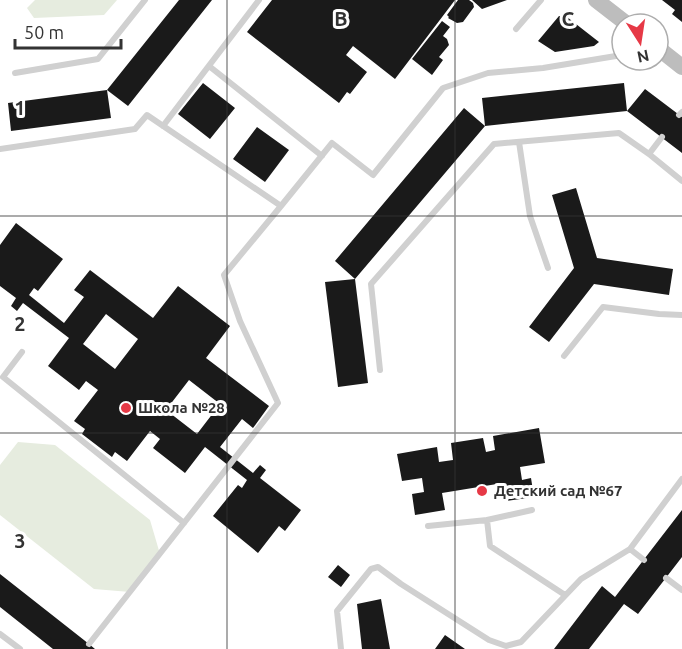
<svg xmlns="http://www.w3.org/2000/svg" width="682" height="649" viewBox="0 0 682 649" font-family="Ubuntu,sans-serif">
<rect width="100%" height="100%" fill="#fff"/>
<path fill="#e6ecdf" d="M35 0H117L104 15 34 18 27 8Z
M18 442 55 445 150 520 160 554 130 592 94 589 0 515V465Z"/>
<path fill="#1a1a1a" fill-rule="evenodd" d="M179 0H212L128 106 107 90Z
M272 0H455L395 79 353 46 346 55 367 72 350 94 347 92 339 103 247 32Z
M458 0H469L473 3 474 7 463 22 457 23 448 18 449 17 447 15Z
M472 0H507L482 9Z
M662 0H682V22L672 14 675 10Z
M559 16 567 17 599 42 594 46 555 52 538 41Z
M442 21 450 27 443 36 447 39 449 45 439 57 443 60 432 75 412 59Z
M203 83 235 108 210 139 178 114Z
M624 83 627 111 485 126 482 98Z
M645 89 682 117V153L627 111Z
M107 90 111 118 11 131 8 103Z
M464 108 485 126 355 279 335 261Z
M257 127 289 150 265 182 233 159Z
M576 188 597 258 673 269 669 295 594 284 549 342 529 327 574 268 552 195Z
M16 223 63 259 38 291 34 288 29 295 64 323 84 297 74 290 90 270 153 318 178 286 230 326 206 358 269 406 253 428 242 419 220 447 253 473 260 465 266 470 260 478 301 510 285 531 279 526 258 553 213 516 238 485 242 488 247 480 205 447 185 473 153 448 160 439 150 431 127 461 115 452 112 457 82 434 85 429 74 421 98 390 86 381 79 390 48 366 69 338 23 303 17 311 11 306 16 298 0 286V245ZM106 314 138 339 115 369 83 344ZM189 380 220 404 197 434 166 410Z
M355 279 368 383 338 387 325 282Z
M539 428 545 463 520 467 522 480 531 478 534 497 506 501 503 483 442 493 445 510 415 515 412 494 424 492 422 478 402 481 397 454 437 447 439 462 453 460 451 443 483 438 486 452 495 450 493 436Z
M682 510V557L638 614 624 604 589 649H554L602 586 615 597Z
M338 565 350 575 341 587 328 577Z
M0 574 89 644 95 649H53L0 607Z
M381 599 390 649H362L357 604Z
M445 635 465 649H435Z"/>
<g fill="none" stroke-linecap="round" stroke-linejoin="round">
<path stroke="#d0d0d0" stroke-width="6" d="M516 29 541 0
M209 66 322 156
M15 73 98 59 145 0
M679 115 682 112
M163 126 259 0
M519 142 530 216 548 268
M0 149 135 129 147 115 281 206 332 143 373 175 443 88 488 73 543 68 622 55
M649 154 662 137
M22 352 3 377 184 523
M564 356 603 307 659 314 682 315
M380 370 371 284 494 144 619 133 649 154 682 181
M532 510 487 520 490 546 565 595
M428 526 487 520
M630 549 644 560
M666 578 682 590
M0 634 20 649
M89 644 278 403 240 321 224 275 281 206
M341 649 337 611 371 569 378 567 401 584 489 640 506 646 521 642 581 579 630 549 682 479"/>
<path stroke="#bdbdbd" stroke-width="16" d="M596 0 627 24
M658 48 682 67"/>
</g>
<path fill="none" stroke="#333" stroke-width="1.5" stroke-opacity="0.55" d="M227 0V649M455 0V649M0 216H682M0 433H682"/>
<g fill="#e63946" stroke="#fff" stroke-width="2">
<circle cx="126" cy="408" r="6"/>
<circle cx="482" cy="491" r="6"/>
</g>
<g text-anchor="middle" stroke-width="6" stroke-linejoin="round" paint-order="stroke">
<g font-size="15" font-weight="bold" fill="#333" stroke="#fff" text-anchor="start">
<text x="138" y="413">Школа №28</text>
<text x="494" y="496">Детский сад №67</text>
</g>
</g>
<g font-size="20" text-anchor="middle" font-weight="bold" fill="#333" stroke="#fff" stroke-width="6" stroke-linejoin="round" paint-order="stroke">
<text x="341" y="26">B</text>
<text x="568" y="26">C</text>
<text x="20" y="115">1</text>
<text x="20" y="331">2</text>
<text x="20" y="548">3</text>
</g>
<g transform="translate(640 42) rotate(168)"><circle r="28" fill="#ffffff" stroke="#adadad" stroke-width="1.5"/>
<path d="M0-4.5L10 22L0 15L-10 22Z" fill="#e63946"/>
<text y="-9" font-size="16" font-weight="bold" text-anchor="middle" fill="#333333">N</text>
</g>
<path d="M15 39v9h106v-9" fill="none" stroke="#333333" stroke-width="3"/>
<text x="24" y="39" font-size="18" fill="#333333" stroke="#ffffff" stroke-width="4.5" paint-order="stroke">50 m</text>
</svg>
